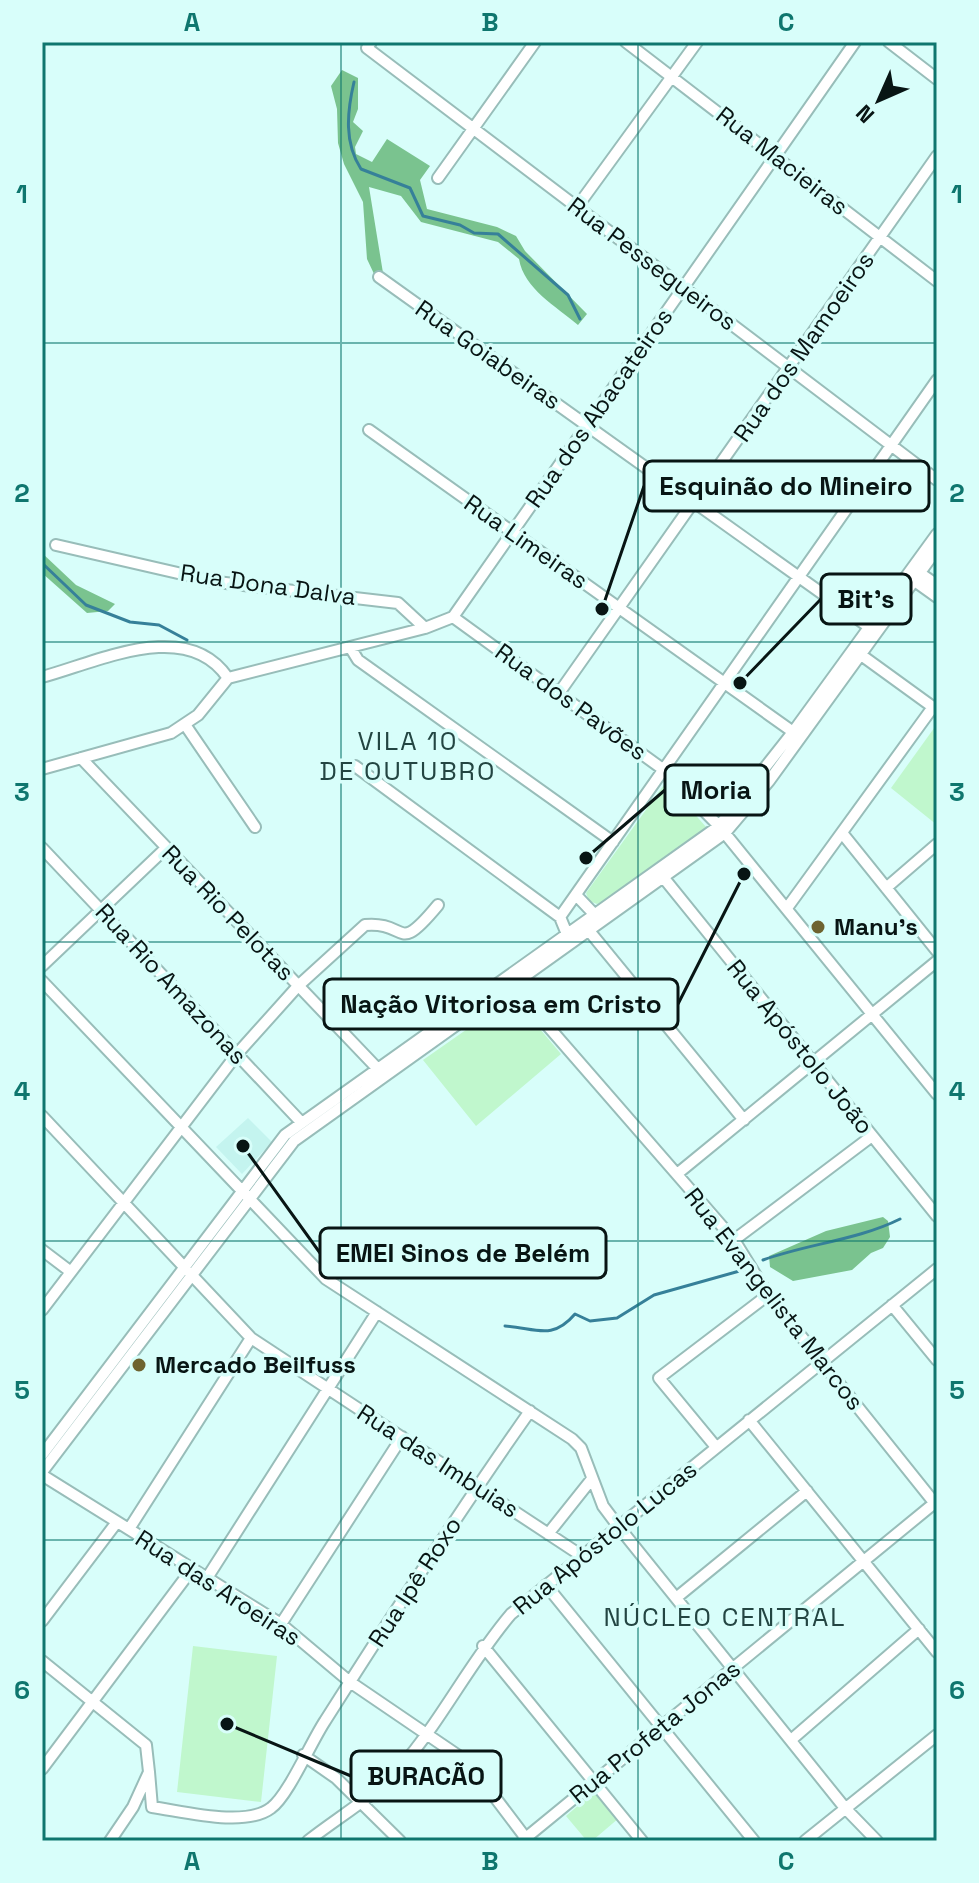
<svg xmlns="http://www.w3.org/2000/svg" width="979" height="1883" viewBox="0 0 979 1883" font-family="'Space Grotesk',sans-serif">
<rect width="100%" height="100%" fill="#d8fefa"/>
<path fill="#c4f4ef" d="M248 1118 272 1142 242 1174 216 1147Z"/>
<path fill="#c0f7cd" d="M937 724V825L891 788Z
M666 782 707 828 604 901 597 904 589 901 586 893Z
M513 997 561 1054 476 1126 423 1060Z
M193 1646 277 1656 261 1802 177 1792Z
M596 1790 619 1818 592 1841H587L566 1816Z"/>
<path fill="#7ac38f" d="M342 70 358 78V109L353 122 363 131 355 147 356 154 372 162 387 139 430 166 420 180 427 209 497 227 516 236 525 251 587 314 578 325C556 306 524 289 519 259L498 242 421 222 401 196 369 187 383 273 375 276 367 259 363 202 344 164 338 143 337 109 331 86Z
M42 553 76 585 115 604 108 611 87 613 42 573Z
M883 1217 888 1221 890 1237 883 1248 871 1253 852 1270 793 1281 770 1267 769 1256 826 1231Z"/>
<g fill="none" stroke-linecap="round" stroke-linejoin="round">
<path stroke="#368099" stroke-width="3" d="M354 82C347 112 344 143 361 169L410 188 423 216 460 225 474 233 498 234 568 295 580 319
M42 563 86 605 130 622 159 625 187 640
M763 1260C807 1244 858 1240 900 1219
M505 1326C536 1328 552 1341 575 1314L590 1321 617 1318 654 1295 743 1270"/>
<g stroke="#98bdb9" stroke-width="14">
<path id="minor" d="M371 42 367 48 937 480
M626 42 937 281
M889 42 937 79
M438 178 535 42
M577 207 697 42
M379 277 869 627
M369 430 796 734
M56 545 217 582 398 603 425 628
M917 571 937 585
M909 577 937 597
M453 617 855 42
M453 617 664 770 719 826 937 1094
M350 647 358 660 613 842
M857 652 937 710
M42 677C98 662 187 617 228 678
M559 693 937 156
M186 726 255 827
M81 758 376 1067
M355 766 560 917
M42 769 171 733 198 715 228 678 425 628 453 617
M842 833 937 951
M42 848 300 1121
M663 877 937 1216
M886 888 937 844
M576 895 594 914
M787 908 933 707
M590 932 744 1120
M569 939 560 917 937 380
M42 966 166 848
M42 981 326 1279 572 1439 581 1448 603 1506 618 1526 845 1808 877 1841
M513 986 734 1240 768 1295 937 1506
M42 1116 251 1338 582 1556
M677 1174 937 961
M734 1240 872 1136
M42 1250 71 1272
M892 1305 937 1360
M42 1310 237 1054 298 986 365 925C409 921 395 957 438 905
M749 1420 937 1652
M716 1447 659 1378 768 1295
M42 1455 285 1135 719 826 793 732 937 534
M42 1472 294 1141 725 833 769 781 937 549
M42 1475 281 1624 350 1682 469 1763 528 1841
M129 1529 251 1338
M548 1534 591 1480
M207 1578 377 1312
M546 1585 754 1841
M676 1598 807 1491
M42 1621 117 1522
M281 1624 402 1437
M483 1646 642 1841
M42 1661 146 1745 149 1772 133 1807 110 1841
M791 1740 919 1629
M303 1755 336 1778 400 1841
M42 1769 192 1569
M149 1772 152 1807C182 1811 245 1828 271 1808 288 1796 311 1742 325 1721 391 1617 458 1513 530 1411
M308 1841C337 1818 375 1796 400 1768 442 1720 470 1662 511 1614L937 1269
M522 1841 937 1501
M805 1841 937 1735"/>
</g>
<use href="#minor" stroke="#fff" stroke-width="10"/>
</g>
<path fill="none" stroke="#0f766e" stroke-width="2" stroke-opacity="0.55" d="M341 42V1841M638 42V1841M42 343H937M42 642H937M42 942H937M42 1241H937M42 1540H937"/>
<g fill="#6e6330" stroke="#d8fefa" stroke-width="3">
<circle cx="818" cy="927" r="8"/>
<circle cx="139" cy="1365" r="8"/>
</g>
<g text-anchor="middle" stroke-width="7" stroke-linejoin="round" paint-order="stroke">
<g font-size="24" fill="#081514" stroke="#d8fefa">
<text transform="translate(782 161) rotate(38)" y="8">Rua Macieiras</text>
<text transform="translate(652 264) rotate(37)" y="8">Rua Pessegueiros</text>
<text transform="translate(804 347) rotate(-55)" y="8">Rua dos Mamoeiros</text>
<text transform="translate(488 355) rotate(35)" y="8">Rua Goiabeiras</text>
<text transform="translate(599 408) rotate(-55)" y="8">Rua dos Abacateiros</text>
<text transform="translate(526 542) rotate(35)" y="8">Rua Limeiras</text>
<text transform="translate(268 585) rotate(8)" y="8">Rua Dona Dalva</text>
<text transform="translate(571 702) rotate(36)" y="8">Rua dos Pavões</text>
<text transform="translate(228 913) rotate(46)" y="8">Rua Rio Pelotas</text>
<text transform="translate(171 984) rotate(47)" y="8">Rua Rio Amazonas</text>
<text transform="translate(800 1047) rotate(51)" y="8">Rua Apóstolo João</text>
<text transform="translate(774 1299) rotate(52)" y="8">Rua Evangelista Marcos</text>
<text transform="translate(438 1461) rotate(33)" y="8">Rua das Imbuias</text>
<text transform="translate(605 1538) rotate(-39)" y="8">Rua Apóstolo Lucas</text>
<text transform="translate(415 1582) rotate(-57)" y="8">Rua Ipê Roxo</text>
<text transform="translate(218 1588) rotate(33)" y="8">Rua das Aroeiras</text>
<text transform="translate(655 1732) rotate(-39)" y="8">Rua Profeta Jonas</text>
</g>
<g font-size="24" font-weight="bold" fill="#081514" stroke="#d8fefa" text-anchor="start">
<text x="834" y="935">Manu's</text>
<text x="155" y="1373">Mercado Beilfuss</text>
</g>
<g font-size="26" letter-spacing="2" fill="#234542" stroke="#d8fefa">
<text x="408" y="750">VILA 10<tspan x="408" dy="30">DE OUTUBRO</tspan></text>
<text x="725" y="1626">NÚCLEO CENTRAL</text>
</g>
</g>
<path fill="none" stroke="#081514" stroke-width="3" d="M602 609L644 486M740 683L821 599M586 858L665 790M744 874L678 1004M243 1146L320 1253M227 1724L351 1776"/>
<g fill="#081514" stroke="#d8fefa" stroke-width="3">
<circle cx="602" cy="609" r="8"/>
<circle cx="740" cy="683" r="8"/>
<circle cx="586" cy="858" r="8"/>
<circle cx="744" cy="874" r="8"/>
<circle cx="243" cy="1146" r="8"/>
<circle cx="227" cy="1724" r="8"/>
</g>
<g fill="#d8fefa" stroke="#081514" stroke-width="3">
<rect x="644" y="461" width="285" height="50" rx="8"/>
<rect x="821" y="574" width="90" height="50" rx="8"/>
<rect x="665" y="765" width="103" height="50" rx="8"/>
<rect x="324" y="979" width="354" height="50" rx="8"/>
<rect x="320" y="1228" width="286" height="50" rx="8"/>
<rect x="351" y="1751" width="150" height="50" rx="8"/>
</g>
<g font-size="26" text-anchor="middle" font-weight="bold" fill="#081514">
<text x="786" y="495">Esquinão do Mineiro</text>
<text x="866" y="608">Bit's</text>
<text x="716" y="799">Moria</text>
<text x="501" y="1013">Nação Vitoriosa em Cristo</text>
<text x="463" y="1262">EMEI Sinos de Belém</text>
<text x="426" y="1785">BURACÃO</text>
</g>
<rect width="979" height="1883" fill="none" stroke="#d8fefa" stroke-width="88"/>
<g transform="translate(879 100) rotate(225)" stroke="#d8fefa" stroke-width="6" paint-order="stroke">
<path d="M0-6L14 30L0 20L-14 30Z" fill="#081514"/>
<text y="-12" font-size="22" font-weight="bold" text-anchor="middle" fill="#081514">N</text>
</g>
<rect x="44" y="44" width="891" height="1795" fill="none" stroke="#0f766e" stroke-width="3"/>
<g font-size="26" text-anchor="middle" font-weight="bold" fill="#0f766e">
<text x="192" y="31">A</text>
<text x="490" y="31">B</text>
<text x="786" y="31">C</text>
<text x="22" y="203">1</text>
<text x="957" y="203">1</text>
<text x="22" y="502">2</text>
<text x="957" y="502">2</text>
<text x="22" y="801">3</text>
<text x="957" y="801">3</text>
<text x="22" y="1100">4</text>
<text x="957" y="1100">4</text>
<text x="22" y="1399">5</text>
<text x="957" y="1399">5</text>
<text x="22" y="1699">6</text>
<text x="957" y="1699">6</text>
<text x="192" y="1870">A</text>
<text x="490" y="1870">B</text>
<text x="786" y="1870">C</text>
</g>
</svg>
